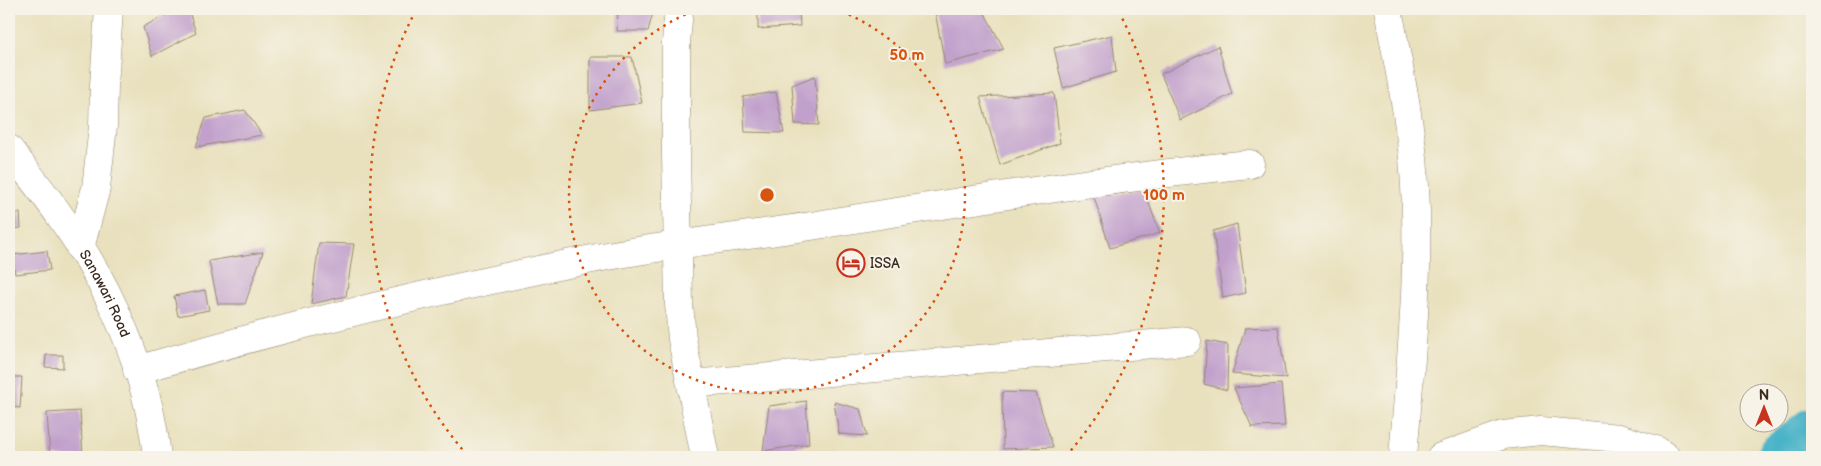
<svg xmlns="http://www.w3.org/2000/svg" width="1821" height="466" viewBox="0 0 1821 466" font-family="'Balsamiq Sans',sans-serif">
<rect width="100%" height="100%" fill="#f7f3e8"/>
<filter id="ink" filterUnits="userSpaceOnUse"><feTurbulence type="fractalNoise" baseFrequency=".02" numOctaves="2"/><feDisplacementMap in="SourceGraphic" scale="10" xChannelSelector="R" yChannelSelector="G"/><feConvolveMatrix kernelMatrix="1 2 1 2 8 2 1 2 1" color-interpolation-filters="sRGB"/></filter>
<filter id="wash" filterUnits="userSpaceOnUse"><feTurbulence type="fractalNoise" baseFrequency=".0096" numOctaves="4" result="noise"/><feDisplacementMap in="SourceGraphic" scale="20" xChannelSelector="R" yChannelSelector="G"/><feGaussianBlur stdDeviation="1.12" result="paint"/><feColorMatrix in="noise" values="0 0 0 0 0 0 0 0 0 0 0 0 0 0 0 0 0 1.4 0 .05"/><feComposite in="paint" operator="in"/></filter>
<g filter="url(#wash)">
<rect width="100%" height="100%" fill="#e9e1be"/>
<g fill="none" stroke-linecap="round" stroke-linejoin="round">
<path stroke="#49b3c7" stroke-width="48" d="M1780 457 1812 432"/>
</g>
<g id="blocks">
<path fill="#c1a0cc" d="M177 9H188L196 33 152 56 143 27Z
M618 9H654L648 31H617Z
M758 9H799L800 26 758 29Z
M983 10 1004 49 945 64 935 12Z
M1112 35 1116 72 1063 88 1054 48Z
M1218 46 1232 94 1180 120 1161 74Z
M590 57H632L642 103 590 110Z
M815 76 819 125 795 124 792 85Z
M776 92 784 133 745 132 743 97Z
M1054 93 1060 143 1000 165 980 97Z
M245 110 262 135 196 147 206 118Z
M1144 190 1160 233 1110 248 1094 197Z
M20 213 21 228 9 229V214Z
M1237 224 1246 293 1223 298 1213 231Z
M319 243 354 244 346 296 311 304Z
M47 251 50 270 15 274 12 255Z
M263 252 245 304H218L209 261Z
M205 290 209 310 178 316 174 296Z
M1278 327 1286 378 1232 374 1245 328Z
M1207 341 1228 345 1227 390 1204 384Z
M46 355H63V368L45 367Z
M9 377H22L20 408 9 407Z
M1281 384 1285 426 1252 427 1234 388Z
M1002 392 1036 393 1053 447 1003 449Z
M806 401 809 444 763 451 769 406Z
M834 402 860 409 867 436 839 434Z
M80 411 83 457H50L47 413Z"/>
</g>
</g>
<g filter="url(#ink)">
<use href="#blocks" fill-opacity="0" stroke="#92866e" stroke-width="1"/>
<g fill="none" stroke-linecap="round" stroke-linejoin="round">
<g stroke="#92866e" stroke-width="29">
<path id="street" d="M679 9 676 43V155L679 304 682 339 705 457
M1388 9C1397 59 1408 108 1413 158 1422 258 1411 358 1403 457
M80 248 96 188 103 126 104 86 109 9
M137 370C290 325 446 288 602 257 671 244 741 237 811 226 957 202 1103 179 1250 164
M691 384 1187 341
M1441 457 1503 435 1541 431 1619 438 1656 450 1666 457"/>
</g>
<g stroke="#92866e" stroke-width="29">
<g id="secondary">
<path id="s1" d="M9 149C26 171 44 193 60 216 110 286 148 371 157 457"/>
</g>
</g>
<use href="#street" stroke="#fff" stroke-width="28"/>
<use href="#secondary" stroke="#fff" stroke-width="28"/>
</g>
</g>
<g fill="none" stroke="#d7540e" stroke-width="2.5" stroke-dasharray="2.5 5">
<path d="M835 9A198 198 0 1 1 699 9"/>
<path d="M467 455A397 397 0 0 1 415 12M1119 12A397 397 0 0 1 1067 455"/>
</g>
<defs>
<g id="hotel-ring" transform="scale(1.4375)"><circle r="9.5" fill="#f7f3e8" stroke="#c8321e" stroke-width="1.5"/><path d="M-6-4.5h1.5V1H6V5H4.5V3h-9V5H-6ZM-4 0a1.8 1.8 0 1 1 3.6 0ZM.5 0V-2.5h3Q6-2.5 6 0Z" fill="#c8321e"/></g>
</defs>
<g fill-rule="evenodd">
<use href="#hotel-ring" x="851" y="263"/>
</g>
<g text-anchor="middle" stroke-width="4" stroke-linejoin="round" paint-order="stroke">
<g font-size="14" fill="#3b2a1e" stroke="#f7f3e8" text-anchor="start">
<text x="870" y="268">ISSA</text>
</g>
<g font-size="14" fill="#3b2a1e" stroke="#f7f3e8">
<text dy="5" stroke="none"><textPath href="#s1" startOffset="174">Sanawari Road</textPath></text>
</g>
</g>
<circle cx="767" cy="195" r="8" fill="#d7540e" stroke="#f7f3e8" stroke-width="2.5"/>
<g font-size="15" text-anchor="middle" font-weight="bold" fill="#d7540e" stroke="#f7f3e8" stroke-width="4" stroke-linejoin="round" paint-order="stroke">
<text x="907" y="60">50 m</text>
<text x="1164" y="200">100 m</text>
</g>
<rect width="1821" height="466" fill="none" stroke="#f7f3e8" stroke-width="30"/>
<g transform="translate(1764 408)"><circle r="24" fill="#f7f3e8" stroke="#aca397"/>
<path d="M0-4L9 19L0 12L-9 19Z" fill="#c8321e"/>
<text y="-8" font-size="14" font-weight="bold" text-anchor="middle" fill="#3b2a1e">N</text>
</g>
</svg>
